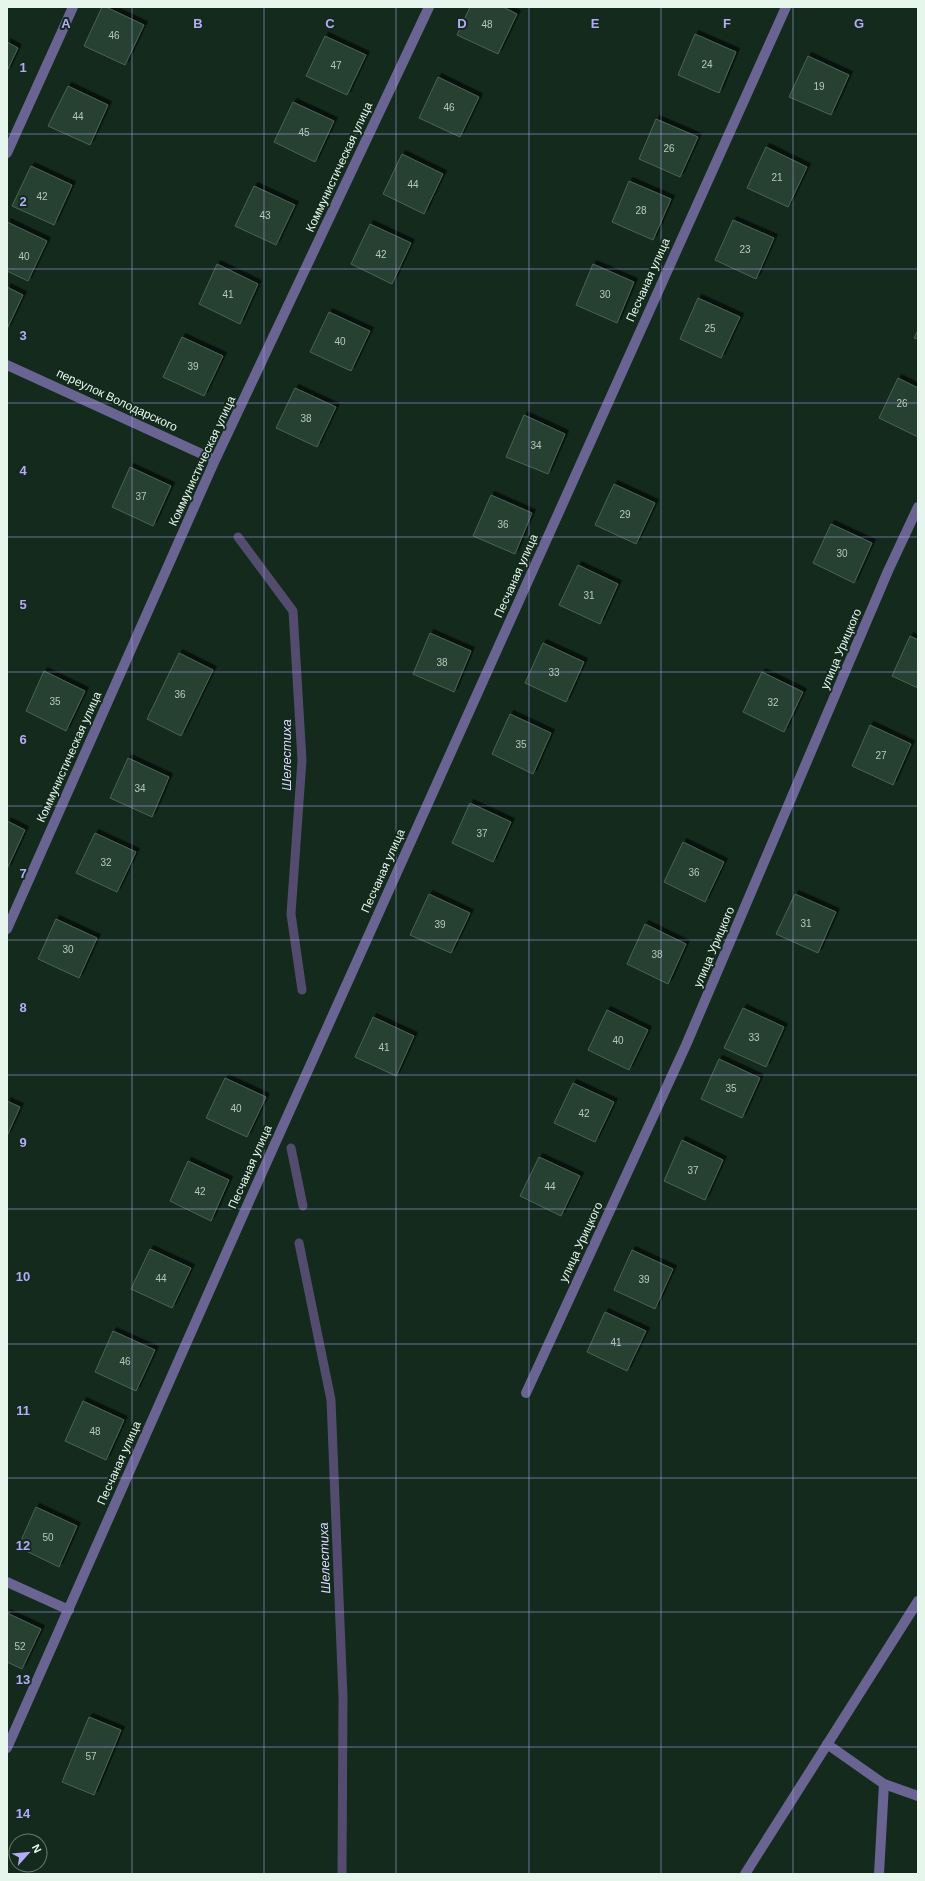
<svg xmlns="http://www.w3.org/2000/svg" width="925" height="1881" viewBox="0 0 925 1881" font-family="Arial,sans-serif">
<defs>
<filter id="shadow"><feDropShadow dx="3.5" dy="-3.5" stdDeviation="0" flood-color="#0009"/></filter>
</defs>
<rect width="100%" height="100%" fill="#132a1d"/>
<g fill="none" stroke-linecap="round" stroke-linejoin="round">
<path stroke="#534c6f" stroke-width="9" d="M238 537 293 611 302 760 291 914 302 990
M291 1148 303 1206
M299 1243 331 1400 343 1697 342 1874"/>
</g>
<path fill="#284032" stroke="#4a6354" filter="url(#shadow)" d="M102 7H106L144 25 125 65 84 46Z
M470 7H503L517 14 498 54 457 35Z
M695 34 736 52 719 93 678 75Z
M325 36 366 55 347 95 306 76Z
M7 42 18 48 7 71Z
M808 56 849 75 831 115 789 97Z
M438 77 479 97 460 137 419 118Z
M68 86 108 105 90 145 48 126Z
M293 102 334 121 315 162 274 142Z
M656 119 698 137 680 177 639 159Z
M766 147 807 167 788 207 747 188Z
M402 154 443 174 424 214 383 194Z
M31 166 72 185 54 225 12 206Z
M629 181 671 199 653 240 612 222Z
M254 186 295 205 276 245 235 226Z
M733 220 774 238 756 279 715 260Z
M7 222 47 241 28 281 7 271Z
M370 224 411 243 392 284 351 264Z
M217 264 258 284 240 324 199 304Z
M593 264 634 282 617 323 576 305Z
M7 287 23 295 7 329Z
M698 298 740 317 721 358 680 339Z
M329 312 370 331 351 371 310 352Z
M918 330V339L914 338Z
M182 337 223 356 204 396 163 377Z
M898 378 918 388V437L879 418Z
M295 388 336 407 317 447 276 428Z
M524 415 565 434 548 474 506 457Z
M130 467 171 486 153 526 112 507Z
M614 484 655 503 636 544 595 525Z
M491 495 532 513 515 554 473 536Z
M831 524 872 543 854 583 813 563Z
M578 565 618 584 600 624 559 605Z
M430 633 471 651 454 692 413 674Z
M910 636 918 640V688L892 676Z
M543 643 584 662 566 702 525 683Z
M179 653 213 670 181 736 147 719Z
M44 671 85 691 66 731 26 711Z
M762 672 803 692 784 732 743 712Z
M510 714 551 733 533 774 492 754Z
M870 725 911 744 893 785 852 766Z
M128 758 169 777 152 817 110 798Z
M470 803 511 822 493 862 452 843Z
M7 821 25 830 7 869Z
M95 833 136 852 117 892 76 873Z
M683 842 724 862 705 902 664 882Z
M429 894 470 913 451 953 410 935Z
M795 894 836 912 818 953 776 934Z
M56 919 97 938 79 978 38 959Z
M645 924 686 944 668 984 627 964Z
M743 1008 784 1027 766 1067 724 1048Z
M607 1010 648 1030 629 1070 588 1050Z
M373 1017 414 1036 396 1076 355 1057Z
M719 1059 760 1078 742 1118 701 1099Z
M225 1078 266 1097 247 1137 206 1118Z
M573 1083 614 1102 595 1142 554 1123Z
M7 1101 20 1107 7 1136Z
M682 1140 723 1160 705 1200 664 1181Z
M539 1157 580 1176 561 1216 520 1196Z
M188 1161 229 1180 211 1221 170 1201Z
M150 1249 191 1268 172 1308 131 1289Z
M632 1250 673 1269 655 1309 614 1290Z
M605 1312 646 1331 627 1371 587 1352Z
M113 1331 155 1350 136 1391 95 1372Z
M83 1401 124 1420 106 1460 65 1441Z
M36 1507 77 1526 59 1567 18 1547Z
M7 1613 41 1629 22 1669 7 1662Z
M89 1717 121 1730 94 1795 62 1782Z"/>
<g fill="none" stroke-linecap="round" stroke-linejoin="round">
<path stroke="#696491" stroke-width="10" d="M745 1874 918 1601
M879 1874 884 1784"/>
<path stroke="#696491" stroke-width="10" d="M7 153 73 7
M7 365 215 460
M7 929 215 460 429 7
M526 1393 686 1045 888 571 918 507
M7 1582 69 1610
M827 1744 884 1784 918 1796
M7 1748 251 1197 786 7"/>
</g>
<path fill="none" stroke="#b4acf9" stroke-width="1" stroke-opacity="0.55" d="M132 7V1874M264 7V1874M396 7V1874M529 7V1874M661 7V1874M793 7V1874M7 134H918M7 269H918M7 403H918M7 537H918M7 672H918M7 806H918M7 940H918M7 1075H918M7 1209H918M7 1344H918M7 1478H918M7 1612H918M7 1747H918"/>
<g text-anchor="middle" stroke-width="4" stroke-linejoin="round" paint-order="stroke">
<g font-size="10" fill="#b7c8be">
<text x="487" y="28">48</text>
<text x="114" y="39">46</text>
<text x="707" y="68">24</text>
<text x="336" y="69">47</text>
<text x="819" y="90">19</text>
<text x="449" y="111">46</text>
<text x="78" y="120">44</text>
<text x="304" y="136">45</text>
<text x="669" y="152">26</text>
<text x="777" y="181">21</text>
<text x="413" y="188">44</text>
<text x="42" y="200">42</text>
<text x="641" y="214">28</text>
<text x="265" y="219">43</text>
<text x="745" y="253">23</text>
<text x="381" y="258">42</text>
<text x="24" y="260">40</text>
<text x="228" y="298">41</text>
<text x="605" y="298">30</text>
<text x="710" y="332">25</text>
<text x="340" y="345">40</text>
<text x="193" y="370">39</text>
<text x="902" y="407">26</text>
<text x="306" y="422">38</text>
<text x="536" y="449">34</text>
<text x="141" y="500">37</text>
<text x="625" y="518">29</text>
<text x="503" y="528">36</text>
<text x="842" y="557">30</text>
<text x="589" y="599">31</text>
<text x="442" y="666">38</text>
<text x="554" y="676">33</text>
<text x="180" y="698">36</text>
<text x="55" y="705">35</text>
<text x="773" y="706">32</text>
<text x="521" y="748">35</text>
<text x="881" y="759">27</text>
<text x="140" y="792">34</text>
<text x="482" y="837">37</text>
<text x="106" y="866">32</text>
<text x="694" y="876">36</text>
<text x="806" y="927">31</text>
<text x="440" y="928">39</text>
<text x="68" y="953">30</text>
<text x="657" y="958">38</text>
<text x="754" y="1041">33</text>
<text x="618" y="1044">40</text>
<text x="384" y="1051">41</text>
<text x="731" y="1092">35</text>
<text x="236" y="1112">40</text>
<text x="584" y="1117">42</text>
<text x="693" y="1174">37</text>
<text x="550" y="1190">44</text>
<text x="200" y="1195">42</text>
<text x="161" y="1282">44</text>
<text x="644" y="1283">39</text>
<text x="616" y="1346">41</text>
<text x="125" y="1365">46</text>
<text x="95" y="1435">48</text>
<text x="48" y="1541">50</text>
<text x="20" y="1650">52</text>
<text x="91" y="1760">57</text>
</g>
<g font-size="12" fill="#e7f6ed" stroke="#132a1d">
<text transform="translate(339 167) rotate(-65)" y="4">Коммунистическая улица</text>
<text transform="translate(648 280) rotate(-66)" y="4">Песчаная улица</text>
<text transform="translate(117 400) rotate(25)" y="4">переулок Володарского</text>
<text transform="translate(202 461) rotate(-65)" y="4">Коммунистическая улица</text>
<text transform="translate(516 576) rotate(-66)" y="4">Песчаная улица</text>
<text transform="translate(841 649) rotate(-67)" y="4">улица Урицкого</text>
<text transform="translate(69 757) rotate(-66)" y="4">Коммунистическая улица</text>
<text transform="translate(383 871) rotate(-66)" y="4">Песчаная улица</text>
<text transform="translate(714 947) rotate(-67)" y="4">улица Урицкого</text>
<text transform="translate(250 1167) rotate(-66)" y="4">Песчаная улица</text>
<text transform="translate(581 1242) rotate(-65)" y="4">улица Урицкого</text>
<text transform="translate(119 1463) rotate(-66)" y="4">Песчаная улица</text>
</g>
<g font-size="13" font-style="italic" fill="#dcdaff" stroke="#132a1d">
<text transform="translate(286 755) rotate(-90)" y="5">Шелестиха</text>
<text transform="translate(324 1558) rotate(-92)" y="5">Шелестиха</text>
</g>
</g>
<g font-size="13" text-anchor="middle" font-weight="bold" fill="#b4acf9" stroke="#132a1d" stroke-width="4" stroke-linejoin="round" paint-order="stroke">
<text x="66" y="28">A</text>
<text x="198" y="28">B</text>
<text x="330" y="28">C</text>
<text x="462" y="28">D</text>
<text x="595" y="28">E</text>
<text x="727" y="28">F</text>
<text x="859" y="28">G</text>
<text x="23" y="72">1</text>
<text x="23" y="206">2</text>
<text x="23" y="340">3</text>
<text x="23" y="475">4</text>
<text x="23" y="609">5</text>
<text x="23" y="744">6</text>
<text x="23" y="878">7</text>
<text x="23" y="1012">8</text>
<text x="23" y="1147">9</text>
<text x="23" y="1281">10</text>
<text x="23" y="1415">11</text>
<text x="23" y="1550">12</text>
<text x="23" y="1684">13</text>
<text x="23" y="1818">14</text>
</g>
<rect width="925" height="1881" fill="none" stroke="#e7f6ed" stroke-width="16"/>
<g transform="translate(28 1853) rotate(63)"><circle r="19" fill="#132a1d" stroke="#687c70"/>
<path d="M0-3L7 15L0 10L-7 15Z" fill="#b4acf9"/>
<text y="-6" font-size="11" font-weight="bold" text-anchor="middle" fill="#e7f6ed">N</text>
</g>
</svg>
